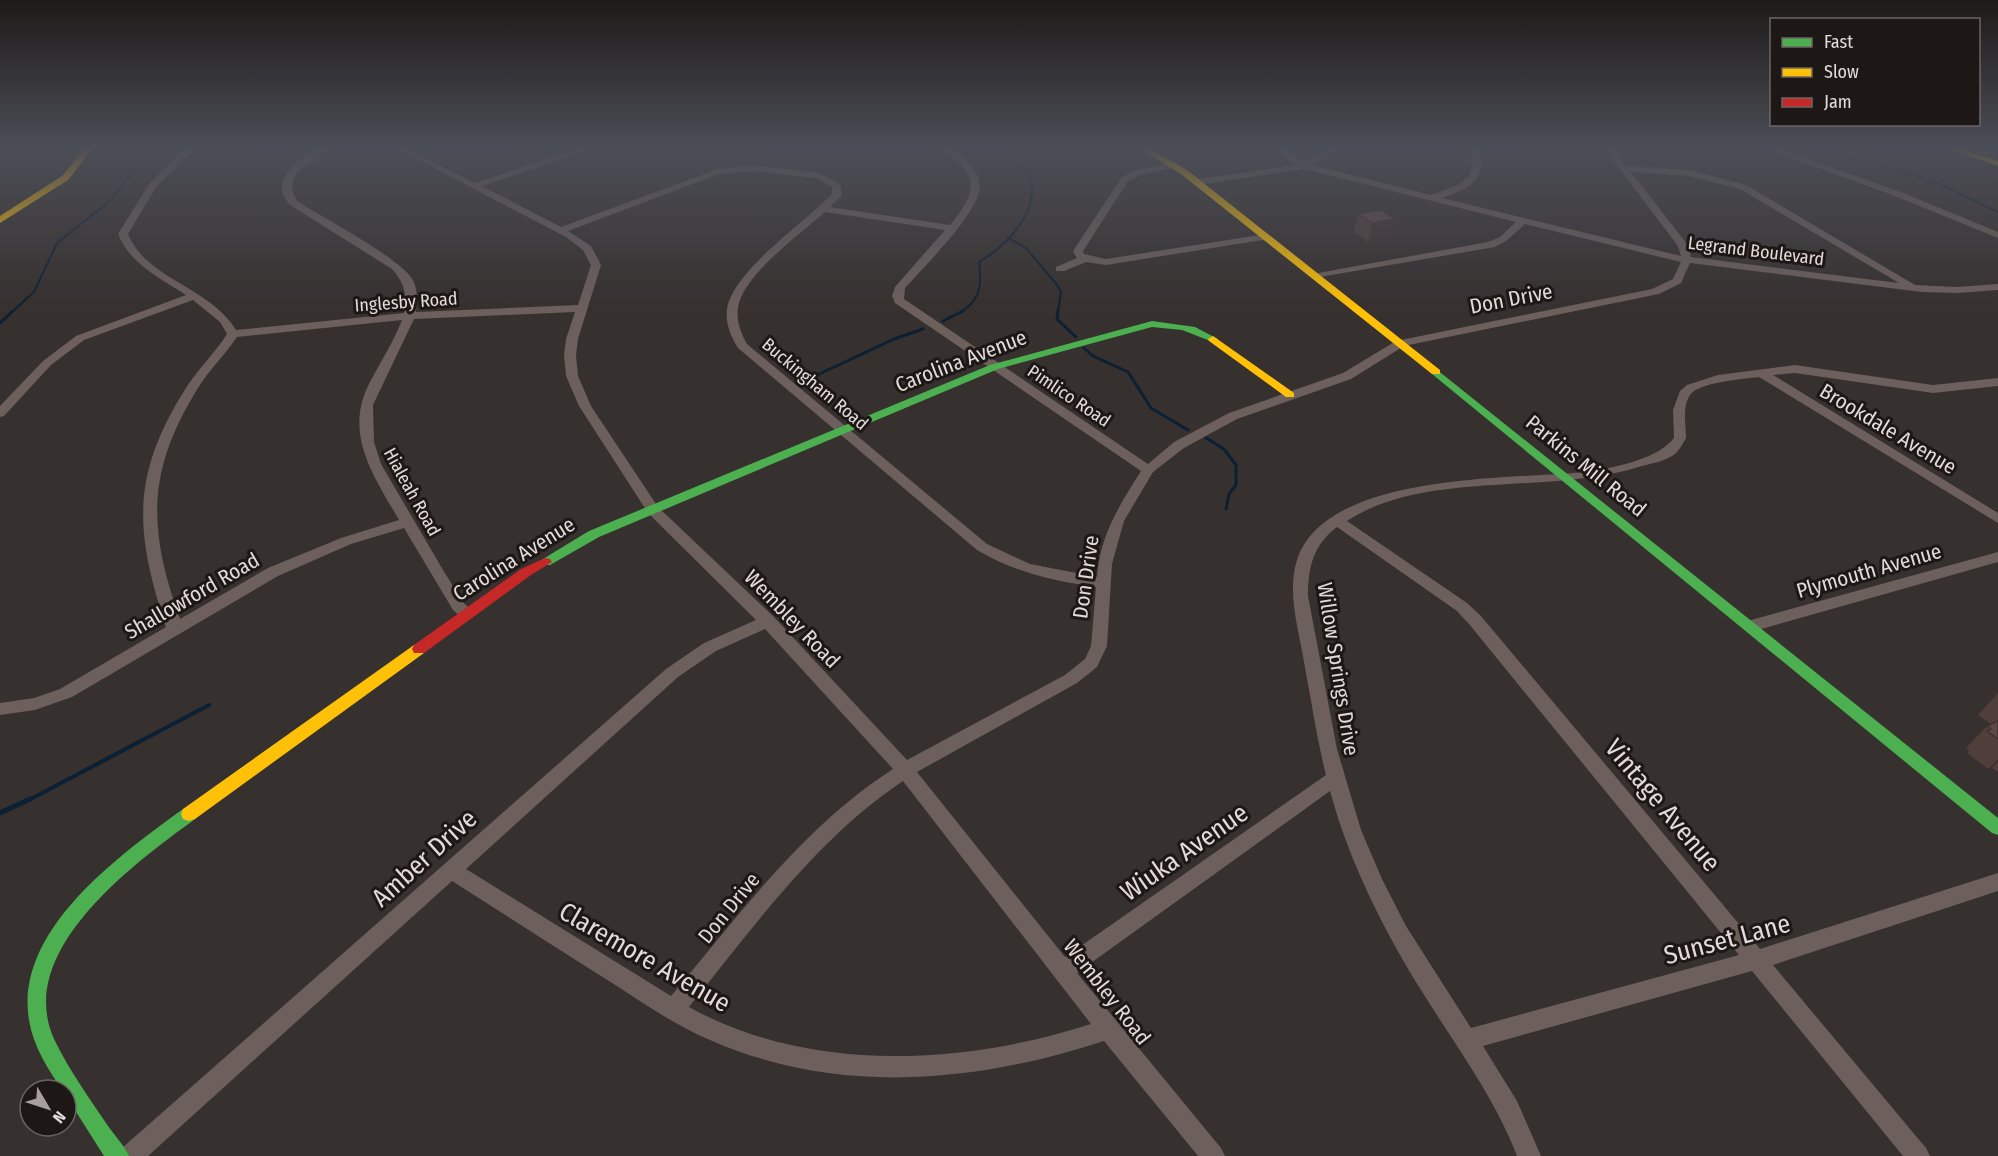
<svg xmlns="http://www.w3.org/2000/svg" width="1998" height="1156" viewBox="0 0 1998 1156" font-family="'Fira Sans Condensed',sans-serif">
<rect width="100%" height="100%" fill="#36302e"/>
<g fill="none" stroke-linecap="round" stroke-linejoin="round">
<path stroke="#0c2033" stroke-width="2" d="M1223 147 1224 158
M1825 147 1938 183 1998 212
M1010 239 1026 248 1058 286 1061 292 1058 312
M12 312 34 292 57 243 112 199 141 159 143 147
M961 312C981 300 982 284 979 262 1006 246 1046 207 1027 172 1022 163 1013 155 1006 147"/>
<path stroke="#0c2033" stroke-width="3" d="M1058 311 1057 319 1076 337
M943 321 963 311
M0 323 13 311
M1084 348 1093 356 1128 372 1151 408 1188 430
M815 376 894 339 923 329
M1206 438 1224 449 1236 465V485L1229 494 1226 509"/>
<path stroke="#0c2033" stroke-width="4" d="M27 801 209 705"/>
<path stroke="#0c2033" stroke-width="5" d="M0 813 30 799"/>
<path fill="#6c5f5c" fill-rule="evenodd" d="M187 147H196L156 187 128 234C146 279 210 287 236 330L404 313C407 294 405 284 392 269L290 205C286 200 282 195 282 188 282 167 314 146 333 147 316 161 279 172 297 201 322 217 400 258 413 280 418 290 417 302 416 312L578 305 591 265 583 250 566 237 394 147H404L475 183 584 147H596L482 186 561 227 718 169 754 165 818 173 840 184 842 195 830 207 950 225C968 203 983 182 956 160 949 155 942 152 936 147 949 146 959 154 968 162 975 169 980 177 980 187 979 212 923 268 905 288L904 299 1148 464 1174 442 1229 413 1343 373 1396 341 1652 289 1673 279 1681 262 1525 224 1506 241 1495 247 1314 278 1313 276 1318 273 1488 242 1500 237 1516 222 1304 169 1197 185 1192 182 1197 179 1296 165 1270 147H1280L1304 162 1334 147H1344L1312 165 1431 195 1458 185 1470 175 1473 159 1471 147H1479C1488 180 1470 188 1442 198L1681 256 1678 246 1603 147H1611L1626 166 1689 170 1746 185 1915 285 1957 287 1998 284V290L1957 293 1922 292 1690 263 1681 283 1659 294 1404 346 1351 379 1237 419 1184 448 1153 472 1124 521 1112 564 1107 646 1097 667 1077 683 917 772 1065 957 1326 775C1317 740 1312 704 1305 668 1300 633 1286 594 1297 560 1324 475 1501 479 1573 473 1603 470 1655 462 1674 438L1673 410 1680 391 1687 385 1718 375 1795 365 1933 385 1998 378V386L1933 393 1795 373 1773 375 1998 513V523L1759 377C1744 379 1699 382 1690 395 1682 407 1686 425 1686 438 1683 443 1680 449 1676 453 1667 461 1653 463 1642 466 1550 496 1427 469 1347 521L1467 603 1481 616 1760 949 1998 873V891L1773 965 1926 1148 1930 1156H1903L1752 971 1483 1046 1517 1101 1541 1156H1517C1494 1096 1455 1045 1421 990 1383 929 1349 861 1330 791L1077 973 1221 1148 1225 1156H1198L1104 1041C976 1083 837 1096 710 1040 674 1025 642 1002 609 981 556 948 504 914 452 881L148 1156H118L122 1148 666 669 704 643 756 620 648 513 579 406 566 376 564 355 566 339 575 312 414 319 373 405 374 442 381 464 443 570 463 602 475 614 472 618H462L453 610 404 528 351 544 278 576 72 697 35 710 0 715V703L34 698 60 689 166 627C135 532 130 476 186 388 198 369 215 353 227 334L220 322 193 300 84 340 51 365 4 416 0 417V406L43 361 76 336 186 295C160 278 130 264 118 234L149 184ZM754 171 816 178 832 187V194C805 222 733 271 727 309 725 323 731 337 738 348L977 550C1014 572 1054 581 1096 587L1091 646 1085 659 1065 675 907 760 774 617 658 507 591 406 578 376 576 355 578 339 601 265 591 246 568 231 719 174ZM1631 172 1689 176 1740 189 1899 283 1691 257 1687 244ZM825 212 945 230 895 287 892 296 895 303 1141 471C1119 506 1100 535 1097 577L1030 564 987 544 747 344C741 333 736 321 738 308 743 274 800 235 825 212ZM402 320C393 343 379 364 368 386 344 436 375 478 399 520L341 538 268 568 180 619C148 529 146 472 198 388 209 370 225 355 237 337ZM1337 527 1457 611 1469 624 1739 955 1471 1028 1406 926 1382 879 1361 830 1337 749 1308 596C1308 568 1313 545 1337 527ZM765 629 893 769C803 827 739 915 671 996L466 869 678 677 716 651ZM903 781 1091 1024C963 1065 810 1074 689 1007 754 927 816 839 903 781Z
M1761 147H1773L1901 192 1998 232V238L1895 196Z
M1174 162 1177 163V167L1143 174 1128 181 1083 251 1084 254 1106 259 1266 234 1271 237 1269 239 1106 265 1086 262 1064 271H1056V267L1077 258 1073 251 1122 177 1137 170Z
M1998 552V562L1751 632 1743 626 1751 620Z"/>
<path fill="#4caf50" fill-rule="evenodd" d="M1152 321 1195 327 1218 339 1213 342 1182 330 1152 327 998 369 599 537 550 565H540L538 562 589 531 990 365Z
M1436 369 1998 818V835L1992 833 1432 374 1431 372Z
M189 807 195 809 197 814 195 819C135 863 12 952 55 1041 69 1070 90 1099 108 1126 115 1136 124 1145 129 1156H104L66 1096V1090H62C48 1069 33 1046 29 1020 14 930 120 855 183 809Z"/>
<path fill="#ffc107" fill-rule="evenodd" d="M86 147H94L68 180 0 223V216L62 176Z
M1137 147H1146L1187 170 1440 370V374H1432L1181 174Z
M1943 147H1954L1998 161V166Z
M1213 336 1294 393V397H1286L1209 341 1208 339Z
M419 644 424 645 426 649 424 653 195 819 189 821 183 819 181 814 183 809 414 645Z"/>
<path fill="#c62828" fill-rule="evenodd" d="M545 558 550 559 552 562 531 575 424 653H414L412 649 414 645 521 569Z"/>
</g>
<path fill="#4f3e3a" d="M1381 210 1390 237 1368 242 1354 232 1358 214Z
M1998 693V771H1997L1992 768 1988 769 1967 753 1969 750 1966 748 1987 726 1991 724 1978 715Z"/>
<path fill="#403230" d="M1394 219 1390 237 1368 242 1372 223Z
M1998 759V762L1992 768 1988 769Z"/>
<path fill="#5c4844" stroke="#403230" stroke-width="1.5" d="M1381 210 1394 219 1372 223 1358 214Z
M1998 721V739L1987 731 1991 729 1987 726Z"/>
<linearGradient id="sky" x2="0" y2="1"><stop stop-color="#1e1a19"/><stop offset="0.48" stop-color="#4c4e57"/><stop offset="1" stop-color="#4c4e57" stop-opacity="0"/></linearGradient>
<rect width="1998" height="309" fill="url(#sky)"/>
<g text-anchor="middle" stroke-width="6" stroke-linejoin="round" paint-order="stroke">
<g font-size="18" fill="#e3dbd9" stroke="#1d1716">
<text transform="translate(1756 251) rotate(7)" y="6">Legrand Boulevard</text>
<text transform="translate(406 302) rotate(-4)" y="6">Inglesby Road</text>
<text transform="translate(815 384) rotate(40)" y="6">Buckingham Road</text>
<text transform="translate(1069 396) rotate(34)" y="6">Pimlico Road</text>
<text transform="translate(412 492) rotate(61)" y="6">Hialeah Road</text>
</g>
<g font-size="21" fill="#e3dbd9" stroke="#1d1716">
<text transform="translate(1511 299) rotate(-11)" y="7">Don Drive</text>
<text transform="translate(961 361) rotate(-21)" y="7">Carolina Avenue</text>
<text transform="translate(1888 429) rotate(31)" y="7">Brookdale Avenue</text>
<text transform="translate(1586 466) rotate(39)" y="7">Parkins Mill Road</text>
<text transform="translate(514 559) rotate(-32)" y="7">Carolina Avenue</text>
<text transform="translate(1869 571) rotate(-16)" y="7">Plymouth Avenue</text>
<text transform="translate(1086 577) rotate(-82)" y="7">Don Drive</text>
<text transform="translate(192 596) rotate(-30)" y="7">Shallowford Road</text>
<text transform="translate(792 619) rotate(46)" y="7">Wembley Road</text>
<text transform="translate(1338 669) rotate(81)" y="7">Willow Springs Drive</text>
<text transform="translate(729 908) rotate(-51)" y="7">Don Drive</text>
<text transform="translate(1107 992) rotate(52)" y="7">Wembley Road</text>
</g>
<g font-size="26" fill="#e3dbd9" stroke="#1d1716">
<text transform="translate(1663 805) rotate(50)" y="9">Vintage Avenue</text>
<text transform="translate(1184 852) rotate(-35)" y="9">Wiuka Avenue</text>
<text transform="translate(424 858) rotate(-42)" y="9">Amber Drive</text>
<text transform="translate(1727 939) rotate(-15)" y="9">Sunset Lane</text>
<text transform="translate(645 957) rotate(30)" y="9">Claremore Avenue</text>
</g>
</g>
<rect x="1770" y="18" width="210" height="108" fill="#1d1716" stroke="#6c6564" stroke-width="1.5"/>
<rect x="1782" y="38" width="30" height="9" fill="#4caf50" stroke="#6c6564" stroke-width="1.5"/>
<text x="1824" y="48" font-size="18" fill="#e3dbd9">Fast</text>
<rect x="1782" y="68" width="30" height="9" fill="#ffc107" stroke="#6c6564" stroke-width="1.5"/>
<text x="1824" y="78" font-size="18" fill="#e3dbd9">Slow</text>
<rect x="1782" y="98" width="30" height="9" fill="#c62828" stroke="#6c6564" stroke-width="1.5"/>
<text x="1824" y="108" font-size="18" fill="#e3dbd9">Jam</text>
<g transform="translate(48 1108) rotate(129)"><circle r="28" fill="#1d1716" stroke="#6c6564" stroke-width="1.5"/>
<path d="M0-4.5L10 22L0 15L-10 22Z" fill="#a69f9d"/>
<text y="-9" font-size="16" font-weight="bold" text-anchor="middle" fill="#e3dbd9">N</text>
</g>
</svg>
